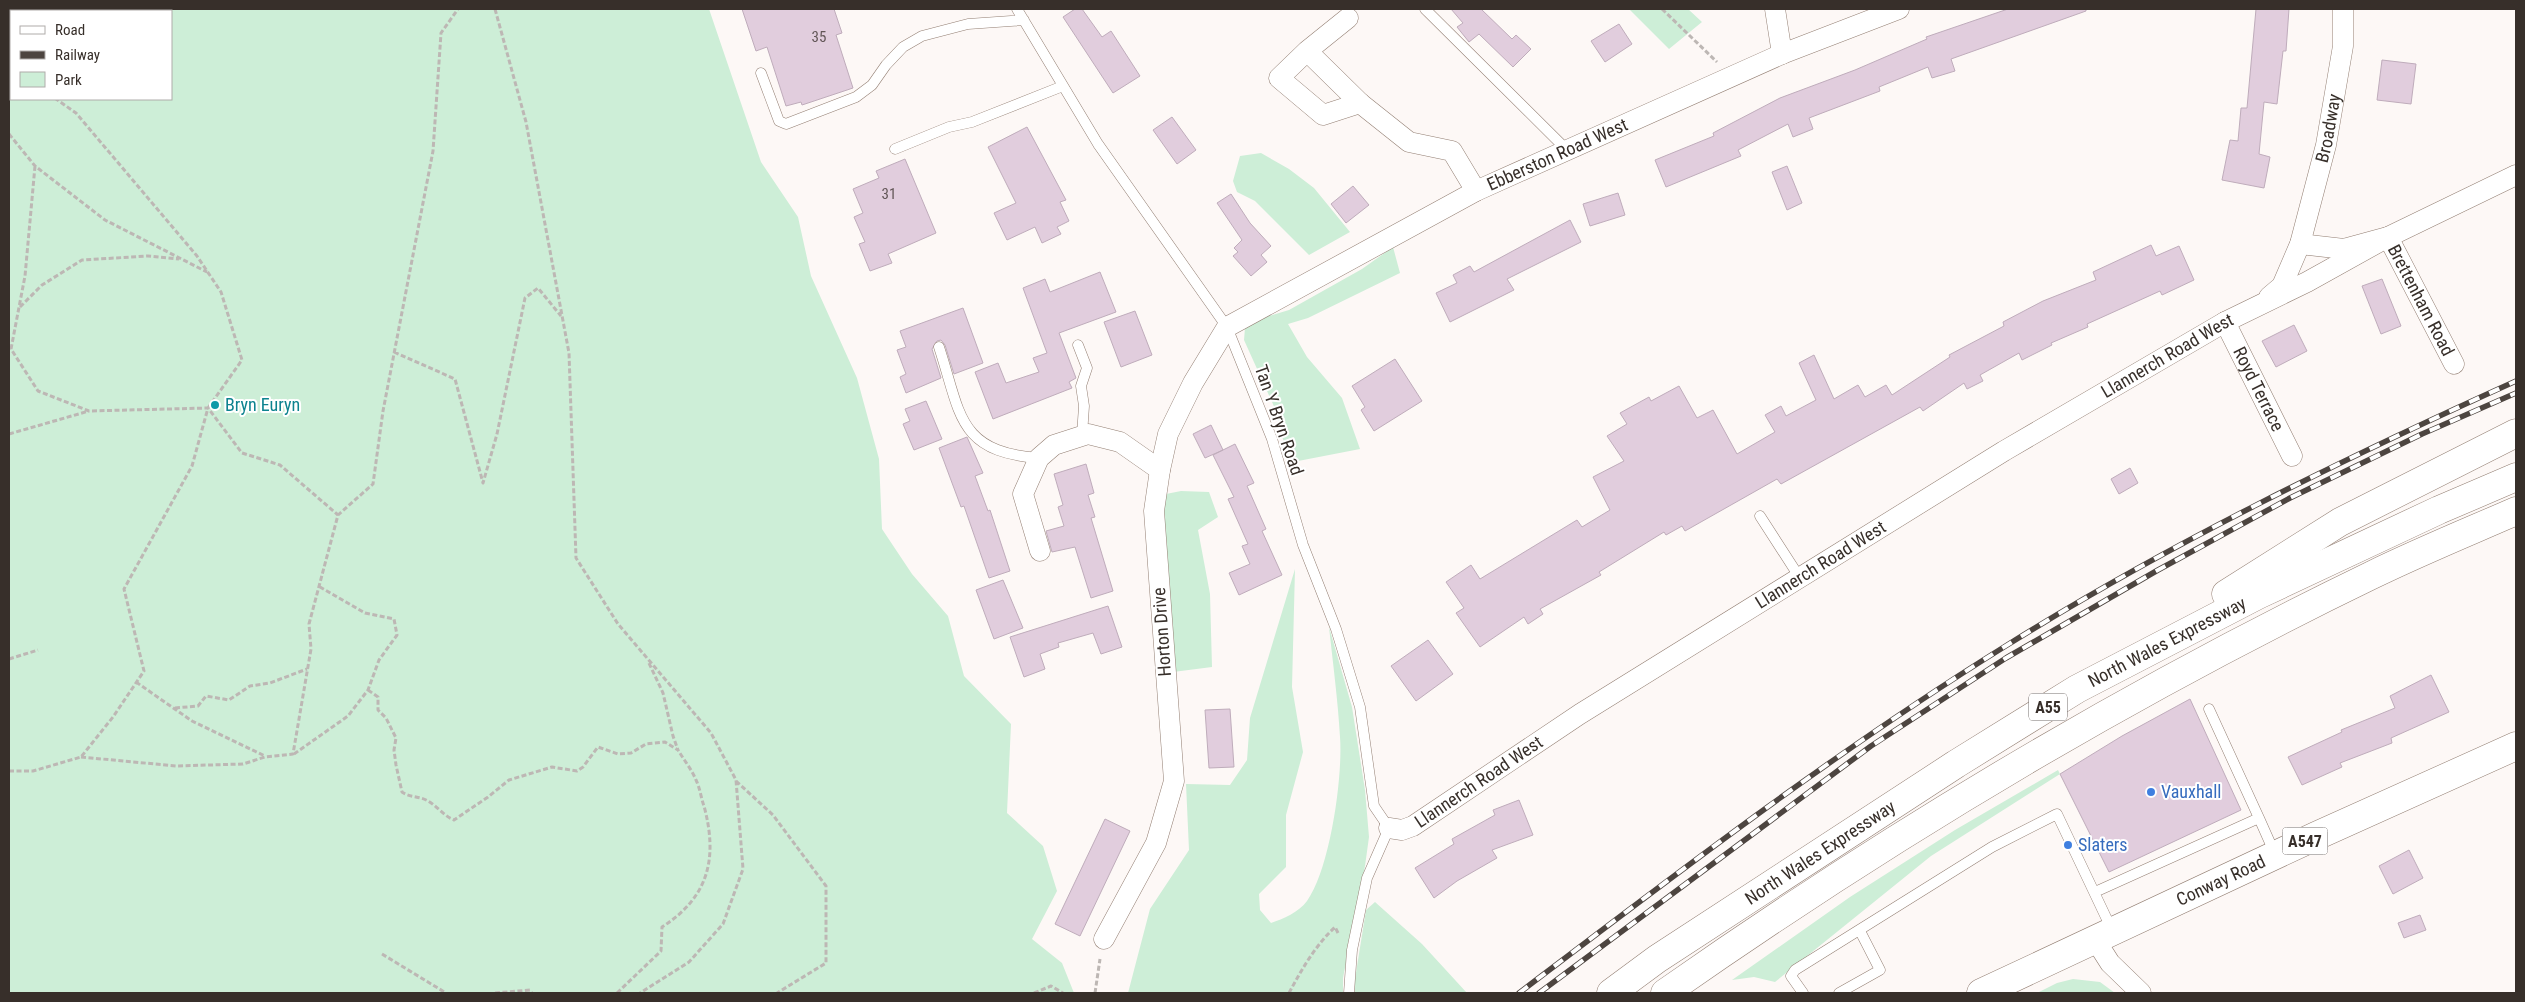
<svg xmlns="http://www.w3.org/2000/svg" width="2525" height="1002" viewBox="0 0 2525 1002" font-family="'Roboto Condensed',sans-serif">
<rect width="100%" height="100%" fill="#fdf8f6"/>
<path fill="#cdeed7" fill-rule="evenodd" d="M9 9H709L761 162 798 217 811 276 857 378 879 459 882 529 912 574 948 616 964 676 1011 724 1007 813 1043 846 1057 891 1032 939 1062 963 1074 993H9ZM11 11H171V99H11Z
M1629 9H1688L1702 22 1669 49Z
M1261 153 1289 169 1314 188 1350 232 1309 255 1255 201 1237 192 1233 181 1240 156Z
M1393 247 1400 273 1308 318 1288 324 1307 357 1342 398 1360 449 1293 462 1282 437 1277 413 1244 340 1245 328 1259 319 1289 310 1362 269Z
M1181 491 1209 492 1218 517 1198 530 1210 594 1212 667 1173 672 1161 495Z
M1295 569 1292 687 1303 752 1286 815V867L1259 894 1260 910 1271 923C1283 919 1299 912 1307 901 1330 869 1343 777 1340 737 1338 701 1333 664 1329 627L1352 707 1365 790 1369 837 1365 866 1343 978V993H1128L1150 909 1189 850 1186 784 1230 785 1247 760 1250 718Z
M2058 770 2060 774 1931 856 1775 982 1754 977 1732 980 1850 897 1955 830Z
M1375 902 1422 944 1467 993H1355L1354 985 1366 910Z
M2073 979 2100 982 2115 993H2037L2057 983Z"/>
<path fill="#e1cddd" stroke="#bfacbb" d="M742 9H834L842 33 836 35 853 88 802 105 801 102 786 106 767 47 756 51Z
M1075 9H1082L1102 37 1111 31 1140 76 1113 93 1063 17Z
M1451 9H1481L1512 39 1516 35 1531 49 1513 67 1479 34 1469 42 1457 27 1463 23Z
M2008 9H2086V11L1951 59 1955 71 1932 78 1928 67 1879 87 1880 91 1809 118 1813 129 1793 137 1788 124 1738 150 1741 156 1666 187 1655 160 1714 136 1713 133 1780 98 1855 70 1927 39 1926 37Z
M2256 9H2289L2286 51H2283L2277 104 2264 102 2259 154 2270 157 2264 188 2222 180 2230 140 2238 141 2241 108H2247Z
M1619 24 1632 44 1605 62 1591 41Z
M2382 60 2416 64 2411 104 2377 100Z
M1172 117 1196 150 1177 164 1153 130Z
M1027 127 1066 200 1060 202 1069 221 1057 227 1061 234 1042 243 1035 227 1007 240 994 213 1016 203 988 147Z
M905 159 936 233 888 254 892 263 870 271 859 244 865 242 854 217 863 213 853 189 879 178 876 171Z
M1787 166 1802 203 1787 210 1772 172Z
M1353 186 1369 205 1346 223 1331 204Z
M1618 193 1625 215 1590 226 1583 204Z
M1231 194 1250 223 1271 246 1261 255 1267 262 1251 276 1233 256 1238 252 1234 248 1242 240 1217 203Z
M1570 220 1581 242 1507 279 1514 290 1450 322 1436 293 1457 283 1453 275 1470 266 1474 272Z
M2151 245 2156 256 2179 246 2194 280 2162 295 2160 291 2087 324 2088 327 2051 343 2052 345 2022 360 2019 353 1980 375 1983 381 1967 389 1964 383 1923 411 1920 407 1781 484 1777 479 1685 531 1682 526 1666 535 1664 532 1599 572 1601 575 1540 609 1543 614 1528 624 1524 617 1480 647 1456 613 1464 608 1446 582 1471 565 1480 579 1577 520 1582 527 1610 510 1593 477 1624 461 1607 436 1627 424 1620 413 1649 397 1651 401 1679 386 1697 418 1713 410 1737 454 1775 432 1765 415 1781 406 1786 416 1816 400 1799 363 1814 355 1834 399 1858 385 1865 397 1886 385 1892 395 1950 357 1949 355 2004 326 2003 322 2043 301 2096 280 2093 272Z
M1100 272 1116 312 1059 333 1076 378 1069 382 1072 388 993 419 975 372 998 363 1006 383 1039 372 1033 358 1047 353 1023 288 1045 279 1050 292Z
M2382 279 2401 326 2381 334 2362 286Z
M963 308 983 363 954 374 945 345 941 340 937 341 932 349 941 378 906 393 900 377 906 374 897 350 906 347 900 331Z
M1135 311 1152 355 1121 367 1104 322Z
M2294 325 2307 351 2276 367 2262 341Z
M1395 359 1422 401 1374 431 1361 410 1365 407 1352 386Z
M926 401 942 439 914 450 903 424 910 421 905 409Z
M1211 425 1223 450 1205 458 1193 434Z
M967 437 983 473 975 476 988 511 990 510 1010 571 989 578 964 506 961 507 939 448Z
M1235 444 1254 483 1247 486 1266 529 1262 531 1282 575 1239 595 1229 573 1250 564 1242 546 1248 544 1228 499 1234 497 1213 455Z
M1086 464 1094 493 1088 495 1095 517 1091 518 1113 591 1091 598 1075 547 1052 552 1046 531 1064 526 1058 507 1063 505 1054 474Z
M2130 468 2138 483 2119 494 2111 479Z
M1003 580 1023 628 994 639 976 590Z
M1108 606 1122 647 1101 654 1093 633 1058 643 1059 647 1040 654 1045 669 1024 677 1010 637Z
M1428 640 1453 674 1416 701 1391 666Z
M2431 675 2449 712 2391 738 2392 743 2340 763 2342 767 2302 785 2288 757 2342 732 2341 730 2395 708 2390 696Z
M2190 699 2241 810 2109 872 2060 774 2122 736Z
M1230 709 1234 767 1209 768 1205 710Z
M1519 800 1533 835 1492 850 1497 858 1457 881 1434 898 1415 868 1454 844 1452 839 1495 815 1493 810Z
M1105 819 1130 831 1080 936 1055 924Z
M2409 850 2423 878 2393 894 2379 866Z
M2420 915 2426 930 2404 938 2398 923Z"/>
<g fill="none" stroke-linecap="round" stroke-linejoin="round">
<g stroke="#937f73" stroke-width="11">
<path id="service" d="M1017 9 1098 144 1227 327 1272 439 1303 545 1336 629 1360 707 1374 806 1389 828 1367 878 1352 950 1349 993
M1425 9 1567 150
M761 73 779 121 786 124 856 97 872 85 886 65 903 47 922 36 968 24 1024 20
M895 149 949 127 972 122 1063 86
M1078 345 1087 368 1081 386 1084 406 1082 435
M939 347C961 414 957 452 1039 458
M1760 516 1800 578
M2209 709 2259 818
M2095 892 2259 818 2275 854
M1803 993 1791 976 1795 970 1992 847 2057 814 2112 930
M1839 993 1880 970 1860 931"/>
</g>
<g stroke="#937f73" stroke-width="21">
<g id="minor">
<path d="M1775 9 1782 54"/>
<path d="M1307 51 1360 103 1323 115 1279 78 1307 51 1348 18"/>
<path d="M1360 103 1409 142 1452 151 1476 191"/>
<path d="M2300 244 2344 249 2388 237 2516 175"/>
<path id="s1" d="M2269 297 2282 286 2300 244 2326 145 2343 46V9"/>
<path id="s2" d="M2225 322 2292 456"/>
<path d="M1040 551 1023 494 1039 458 1054 445 1088 434 1120 442 1160 470"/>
<path id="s3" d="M1389 828 1402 830 1413 826 1580 714 2004 451 2225 322 2307 282 2388 237 2454 364"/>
<path id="s4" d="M1104 939 1156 843 1174 781 1154 511 1160 470 1168 434 1193 383 1227 327 1476 191 1782 54 1899 9"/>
<path d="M2096 941 2110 963 2141 993"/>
</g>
</g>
<g stroke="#937f73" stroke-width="29">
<g id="primary">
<path id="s5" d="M1981 993 2316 836 2516 746"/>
</g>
</g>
<g stroke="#937f73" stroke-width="29">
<g id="trunk">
<path d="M2226 594 2340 522 2516 433"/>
<path id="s6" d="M1611 993 1657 959 1956 764 2077 689 2258 595 2439 510 2516 477"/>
<path d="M1665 993C1889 836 2126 694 2372 575 2419 552 2468 532 2516 511"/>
</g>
</g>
<path stroke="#bdb7b4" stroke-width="3" stroke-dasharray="5 2.5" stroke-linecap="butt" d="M495 9 526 122 569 353 576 558 618 624 711 733 736 780 743 869 723 924 689 962 640 993
M1662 9 1717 62
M9 66 11 68
M9 134 35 166 105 220 207 272
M35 166 25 276 11 349 38 391 89 411 208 408 242 453 280 465 338 515
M20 307 42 285 82 260 148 256 179 259
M394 352 455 379 483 483 497 434 525 298 538 288 561 316
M9 434 89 411
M9 659 38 650
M136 682 192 721 265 756
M368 690 378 697V710L386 718 396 738 394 750 396 765 402 792C410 798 420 796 428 801 437 806 444 816 454 820L488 797 509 780 552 767 577 771 583 767 598 747 618 754 631 753 646 744 665 742 678 750 673 736 663 693 648 661
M175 708 198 706 206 696 229 700 250 686 270 683 307 669
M294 754 348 716 368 690 379 660 397 635 394 619 365 613 320 587
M81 757 176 766 243 764 265 757 293 754 311 649 309 624 338 515 373 484 383 411 433 151 441 33 458 9
M9 771H33L81 757 113 717 144 671 124 589 192 466 208 408 242 360 221 292 197 256 76 113 56 99
M736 781 773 815 826 886V963L777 993
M382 954 446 993
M495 993 530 990 532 993
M617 993 661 951 662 927C709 897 718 858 704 806 701 798 700 788 696 780 692 770 684 760 678 750
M1034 993 1051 986 1063 993
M1095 993 1100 959
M1289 993C1302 969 1315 946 1335 927L1339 935"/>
<use href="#service" stroke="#fff" stroke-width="10"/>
<use href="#minor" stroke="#fff" stroke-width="20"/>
<use href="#primary" stroke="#fff" stroke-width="28"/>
<use href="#trunk" stroke="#fff" stroke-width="28"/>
<g stroke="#4d4540" stroke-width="5.5">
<path id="rail" d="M1519 993C1677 873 1835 752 2004 647 2167 545 2341 460 2516 381
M1539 993 1871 746 2006 658 2158 570 2290 498 2422 434 2516 393"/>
</g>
<use href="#rail" stroke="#fff" stroke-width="4" stroke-dasharray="11" stroke-linecap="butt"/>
</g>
<circle fill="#0f9aa8" stroke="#fff" stroke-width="2" cx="215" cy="405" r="5"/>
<g fill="#3f7fe0" stroke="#fff" stroke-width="2">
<circle cx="2151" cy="792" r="5"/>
<circle cx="2068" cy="845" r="5"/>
</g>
<g text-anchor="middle" stroke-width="4" stroke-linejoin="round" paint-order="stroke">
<g font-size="15" fill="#625657">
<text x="819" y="42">35</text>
<text x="889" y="199">31</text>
</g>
<g fill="#fff" stroke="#736d6a" stroke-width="1">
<rect x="2029" y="693.5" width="38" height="27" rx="4"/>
<rect x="2282.5" y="827.5" width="45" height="27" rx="4"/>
</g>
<g font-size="16" font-weight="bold" fill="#372f2a">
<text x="2048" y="713">A55</text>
<text x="2305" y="847">A547</text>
</g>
<g font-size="18" fill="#372f2a" stroke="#fff">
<text dy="6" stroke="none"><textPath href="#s1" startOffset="182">Broadway</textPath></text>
<text dy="6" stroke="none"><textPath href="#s4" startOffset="1018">Ebberston Road West</textPath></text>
<text dy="6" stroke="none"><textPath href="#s3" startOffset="1236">Brettenham Road</textPath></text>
<text dy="6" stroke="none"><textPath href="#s3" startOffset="914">Llannerch Road West</textPath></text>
<text dy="6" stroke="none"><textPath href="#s2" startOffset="75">Royd Terrace</textPath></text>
<text transform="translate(1279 420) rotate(71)" y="6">Tan Y Bryn Road</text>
<text dy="6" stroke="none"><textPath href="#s3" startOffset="509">Llannerch Road West</textPath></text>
<text transform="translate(1162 632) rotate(-94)" y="6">Horton Drive</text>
<text dy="6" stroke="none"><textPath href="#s6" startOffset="658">North Wales Expressway</textPath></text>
<text dy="6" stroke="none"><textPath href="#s3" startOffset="104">Llannerch Road West</textPath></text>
<text dy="6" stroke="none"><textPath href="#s6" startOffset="252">North Wales Expressway</textPath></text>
<text dy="6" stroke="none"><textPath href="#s5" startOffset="265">Conway Road</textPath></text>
</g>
<g font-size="18" fill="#0d838f" stroke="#fff" text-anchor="start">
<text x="225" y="411">Bryn Euryn</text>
</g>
<g font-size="18" fill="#366cbe" stroke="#fff" text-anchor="start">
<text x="2161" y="798">Vauxhall</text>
<text x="2078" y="851">Slaters</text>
</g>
</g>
<rect width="2525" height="1002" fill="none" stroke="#372f2a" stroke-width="20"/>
<rect x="10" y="10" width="162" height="90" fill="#ffffff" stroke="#afacaa"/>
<rect x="20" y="26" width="25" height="8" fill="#ffffff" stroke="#afacaa"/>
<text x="55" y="35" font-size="15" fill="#372f2a">Road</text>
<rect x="20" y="51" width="25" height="8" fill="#4d4540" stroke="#afacaa"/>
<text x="55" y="60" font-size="15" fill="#372f2a">Railway</text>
<rect x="20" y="72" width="25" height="15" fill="#cdeed7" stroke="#afacaa"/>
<text x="55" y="85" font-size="15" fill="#372f2a">Park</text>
</svg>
